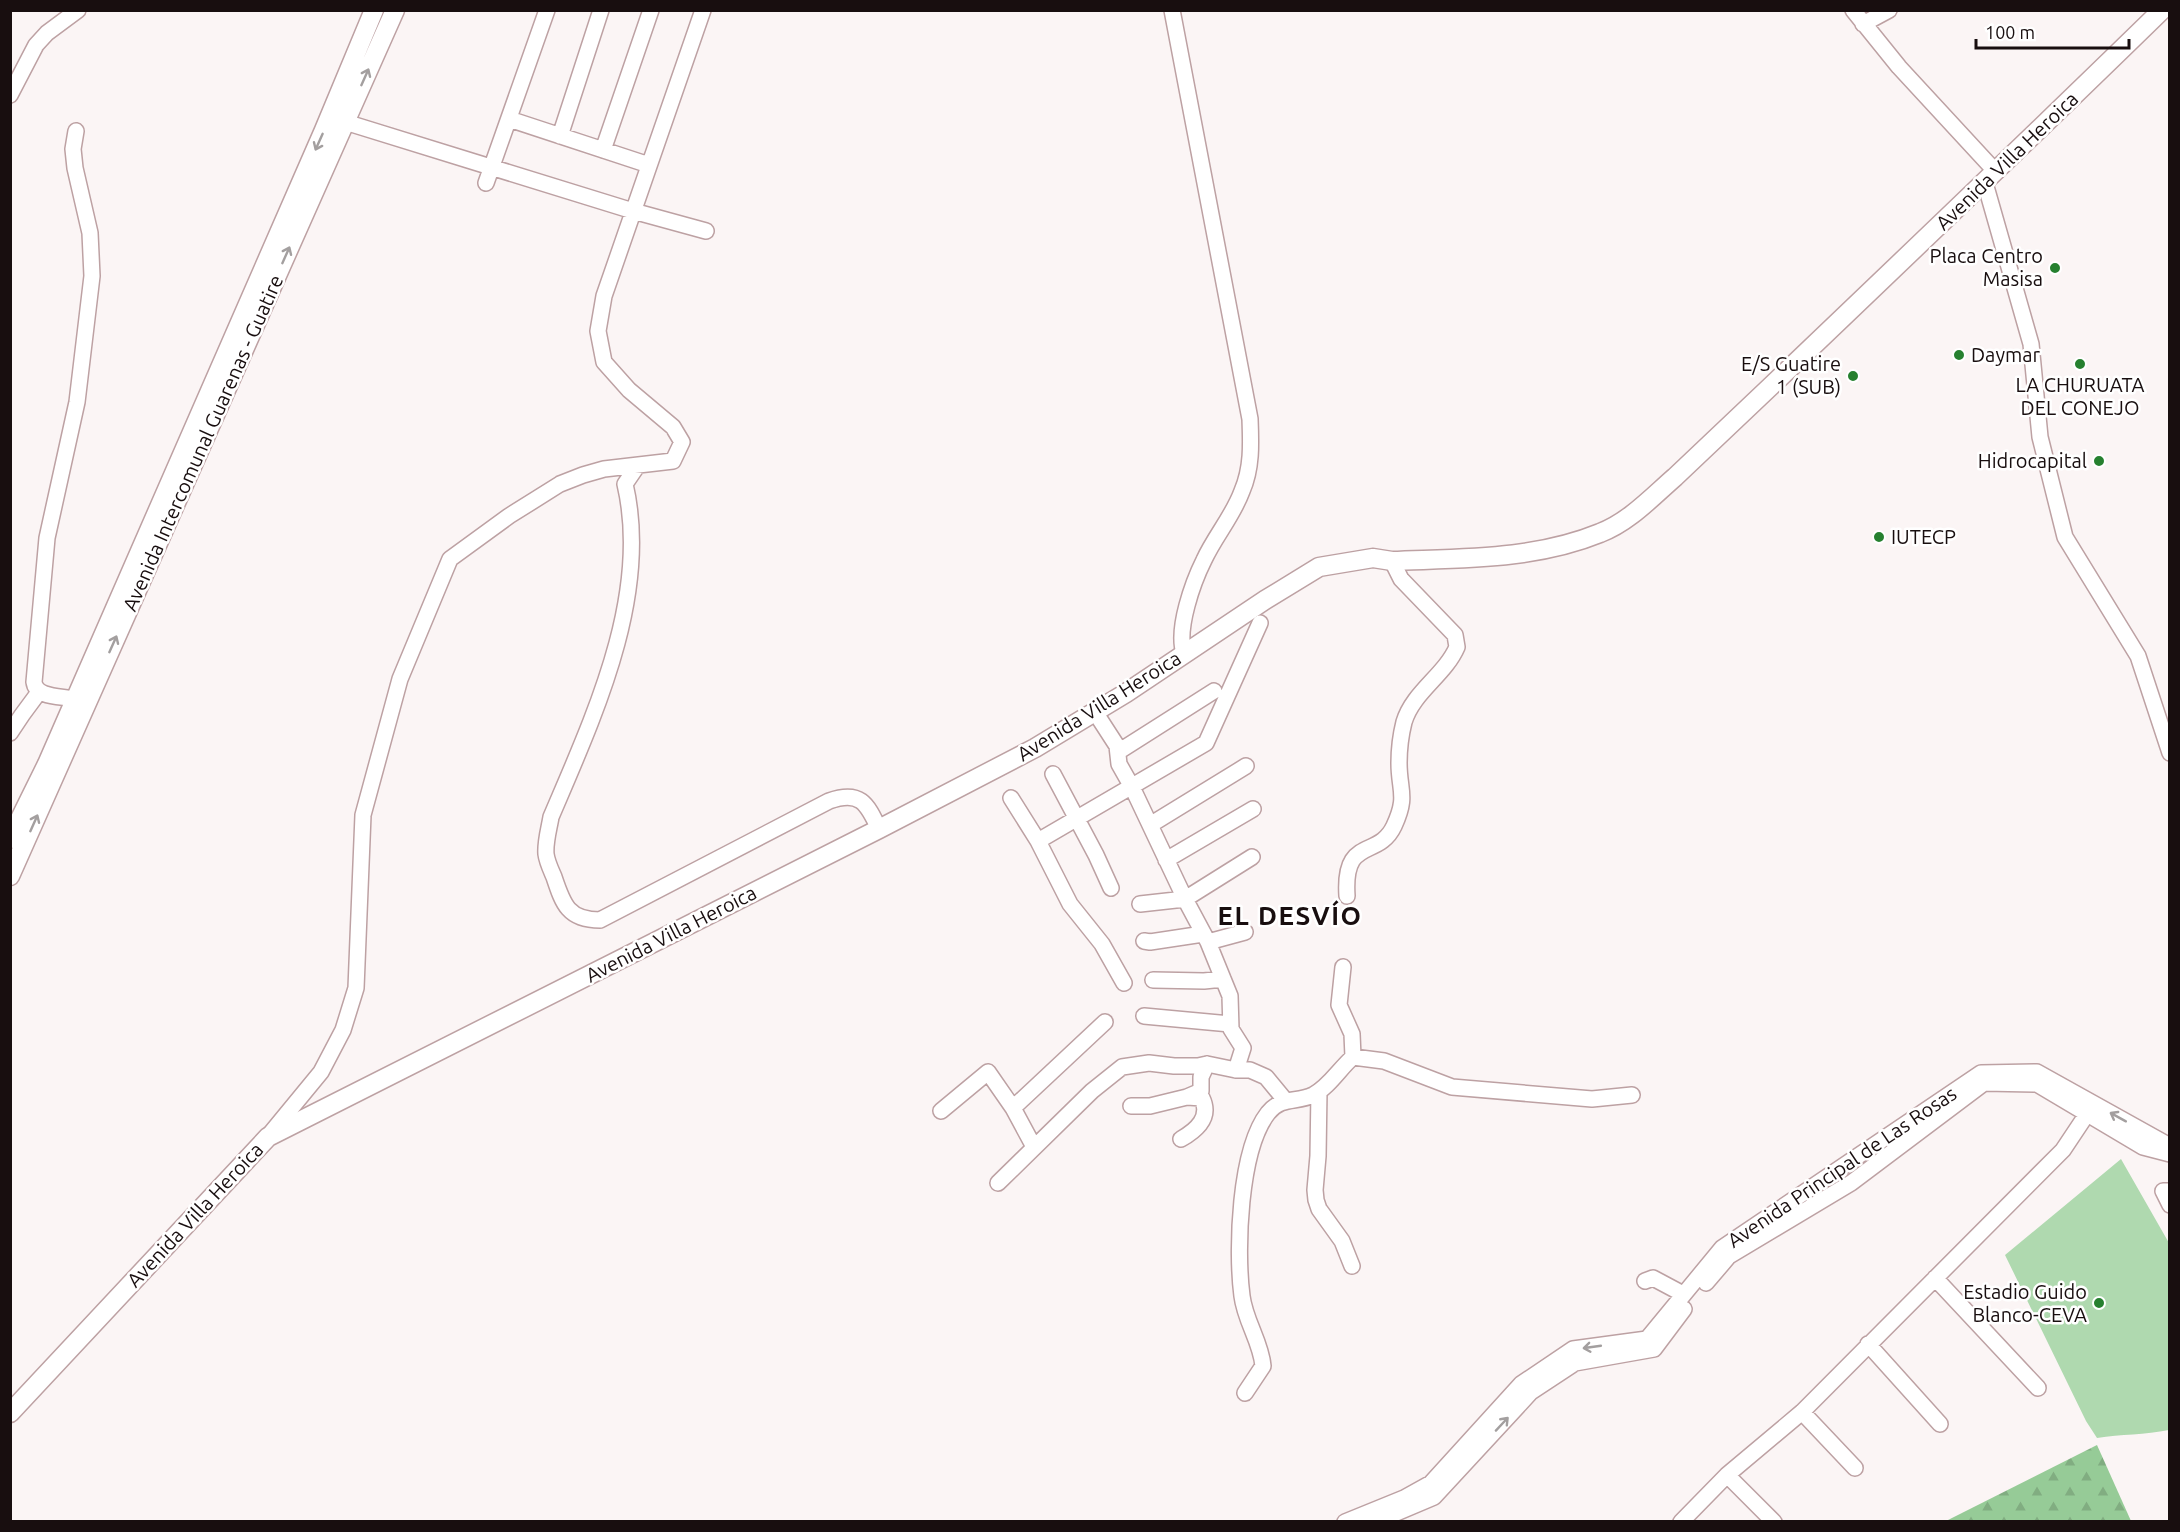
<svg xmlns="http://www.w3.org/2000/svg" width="2180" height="1532" viewBox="0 0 2180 1532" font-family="Ubuntu,sans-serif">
<defs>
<pattern id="forest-firs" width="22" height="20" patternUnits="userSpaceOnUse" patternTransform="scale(1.5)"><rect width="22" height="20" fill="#96cb97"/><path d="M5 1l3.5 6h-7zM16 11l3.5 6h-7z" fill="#81ad81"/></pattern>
</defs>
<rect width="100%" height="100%" fill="#fbf5f5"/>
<path fill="#afd9af" d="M2121 1159 2169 1243V1430C2145 1435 2121 1434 2097 1438L2086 1421 2005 1255Z"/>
<path fill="url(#forest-firs)" d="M2097 1445 2131 1521H1946Z"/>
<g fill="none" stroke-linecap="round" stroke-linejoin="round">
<g stroke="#bda1a3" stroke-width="18">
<path id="minor" d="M1172 10 1250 419C1251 444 1252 468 1242 491 1233 516 1215 536 1204 560 1193 582 1176 629 1184 653
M1853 10 1899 67 1996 172
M1863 24 1889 10
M10 95 36 45 47 33 78 10
M509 119 649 165
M345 122 633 211 706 231
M560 136 601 10
M603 150 651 10
M486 183 547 10
M1985 183 2031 344 2040 437 2065 537 2138 656 2170 753
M638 465 625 484C651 595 594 716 551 817 549 829 545 842 546 854 547 862 551 870 554 877 563 904 568 920 600 920L829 801C860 790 867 803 879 829
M74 699C61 696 36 698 34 682L47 538 77 402 92 276 90 233 75 168 73 149 76 131
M1095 712 1117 746 1119 764 1132 787 1185 899 1208 942 1230 996 1231 1029 1243 1048 1236 1070
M10 733 22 715 39 692
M1118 752 1214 691
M1053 774 1096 855 1111 888
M1011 798 1038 841 1070 904 1102 944 1124 983
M1150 825 1246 766
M1038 841 1206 743 1260 623
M1166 860 1253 809
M1347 896C1343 835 1378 860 1394 826 1408 796 1399 791 1399 763 1399 750 1401 734 1404 722 1413 692 1445 675 1457 647L1455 635 1401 579 1392 561
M1140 904 1185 899 1252 857
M1144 941 1150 942 1203 934
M1208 942 1245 932
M1343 967 1339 1005 1352 1034 1353 1057
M1153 980 1204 981 1223 979
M1144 1016 1230 1024
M1319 1091 1318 1156 1315 1190 1316 1200 1319 1209 1342 1241 1352 1266
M1131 1106H1150L1187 1097
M1013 1108 1105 1022
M941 1111 988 1072 1013 1108 1034 1147
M270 1134 321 1072 343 1030 356 988 363 815 400 679 450 559 509 516 560 484 583 475 604 469 673 461 682 442 673 427 629 390 604 362 598 331 604 296 703 10
M1181 1139C1197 1130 1211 1117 1202 1098L1187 1097 1201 1091V1077L1207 1064
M998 1183 1092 1091 1122 1067 1149 1063 1174 1066H1198L1207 1064 1236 1070H1250L1266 1077 1285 1100
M2170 1191H2163L2170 1205
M1935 1278 2038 1388
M1645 1281 1653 1278 1683 1294
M1706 1283 1729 1256 1851 1183 1984 1083 2037 1084 2143 1147 2170 1154
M1868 1344 1940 1424
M1245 1393 1263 1366C1261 1342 1245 1321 1242 1296 1236 1251 1239 1150 1268 1113 1282 1096 1296 1103 1313 1095 1329 1087 1340 1068 1353 1057L1384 1061 1452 1087 1592 1099 1632 1095
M1802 1412 1855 1468
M1727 1475 1774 1522
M1345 1522 1404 1498 1431 1483 1521 1384 1573 1349 1647 1339 1722 1248 1981 1073 2037 1072 2170 1146
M1375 1522 1434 1497 1531 1392 1575 1363 1654 1349 1684 1309
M1681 1522 1727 1475 1802 1412 2063 1150 2087 1114"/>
</g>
<g stroke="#bda1a3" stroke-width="21">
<path id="major" d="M10 839 47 764 324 130 374 10
M10 876 395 10
M10 1413 268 1137 879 829 1035 748 1126 693 1265 600 1319 567 1373 558 1392 561C1462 558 1534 560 1600 533 1629 522 1652 497 1675 477 1707 447 1739 416 1771 386 1902 261 2033 136 2162 10"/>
</g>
<use href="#minor" stroke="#fff" stroke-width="15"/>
<use href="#major" stroke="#fff" stroke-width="18"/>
</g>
<defs><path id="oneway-shaft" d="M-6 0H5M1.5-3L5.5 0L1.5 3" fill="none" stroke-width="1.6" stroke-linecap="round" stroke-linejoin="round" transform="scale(1.5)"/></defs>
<g stroke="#a39f9f">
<use href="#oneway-shaft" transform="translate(365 77) rotate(-66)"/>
<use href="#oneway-shaft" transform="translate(319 142) rotate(114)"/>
<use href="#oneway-shaft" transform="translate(286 255) rotate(-66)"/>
<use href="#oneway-shaft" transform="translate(113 644) rotate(-66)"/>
<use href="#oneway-shaft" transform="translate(34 823) rotate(-66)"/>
<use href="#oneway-shaft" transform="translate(2118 1117) rotate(-151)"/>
<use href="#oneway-shaft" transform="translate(1592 1347) rotate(172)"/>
<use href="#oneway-shaft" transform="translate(1502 1424) rotate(-47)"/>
</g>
<g fill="#26802f" stroke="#fff" stroke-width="2">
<circle cx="2055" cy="268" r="6"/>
<circle cx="1959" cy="355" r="6"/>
<circle cx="2080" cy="364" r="6"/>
<circle cx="1853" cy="376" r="6"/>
<circle cx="2099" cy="461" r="6"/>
<circle cx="1879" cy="537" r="6"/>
<circle cx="2099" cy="1303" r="6"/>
</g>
<g text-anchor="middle" stroke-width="5" stroke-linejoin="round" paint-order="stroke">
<g font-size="20" fill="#180e0f" stroke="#fff">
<text transform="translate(2007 161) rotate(-44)" y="7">Avenida Villa Heroica</text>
<text transform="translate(203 443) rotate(-66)" y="7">Avenida Intercomunal Guarenas - Guatire</text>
<text transform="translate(1099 706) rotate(-32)" y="7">Avenida Villa Heroica</text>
<text transform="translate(671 934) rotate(-27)" y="7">Avenida Villa Heroica</text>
<text transform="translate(1842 1167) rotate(-34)" y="7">Avenida Principal de Las Rosas</text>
<text transform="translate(195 1215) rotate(-47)" y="7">Avenida Villa Heroica</text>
</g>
<g font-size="20" fill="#180e0f" stroke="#fff" text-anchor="end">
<text x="2043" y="263">Placa Centro<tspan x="2043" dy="23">Masisa</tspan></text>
<text x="1971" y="362" text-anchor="start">Daymar</text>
<text x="1841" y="371">E/S Guatire<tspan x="1841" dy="23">1 (SUB)</tspan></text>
<text x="2080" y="392" text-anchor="middle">LA CHURUATA<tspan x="2080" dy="23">DEL CONEJO</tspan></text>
<text x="2087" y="468">Hidrocapital</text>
<text x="1891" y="544" text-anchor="start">IUTECP</text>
<text x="2087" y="1299">Estadio Guido<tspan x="2087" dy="23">Blanco-CEVA</tspan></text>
</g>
<g font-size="26" font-weight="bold" letter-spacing="1.5" fill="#180e0f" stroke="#fff">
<text x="1290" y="925">EL DESVÍO</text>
</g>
</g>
<rect width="2180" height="1532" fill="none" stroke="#180e0f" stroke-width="24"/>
<path d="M1976 39v9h153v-9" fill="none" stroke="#180e0f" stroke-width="3"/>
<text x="1985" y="39" font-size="18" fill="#180e0f" stroke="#ffffff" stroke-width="4.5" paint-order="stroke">100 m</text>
</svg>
